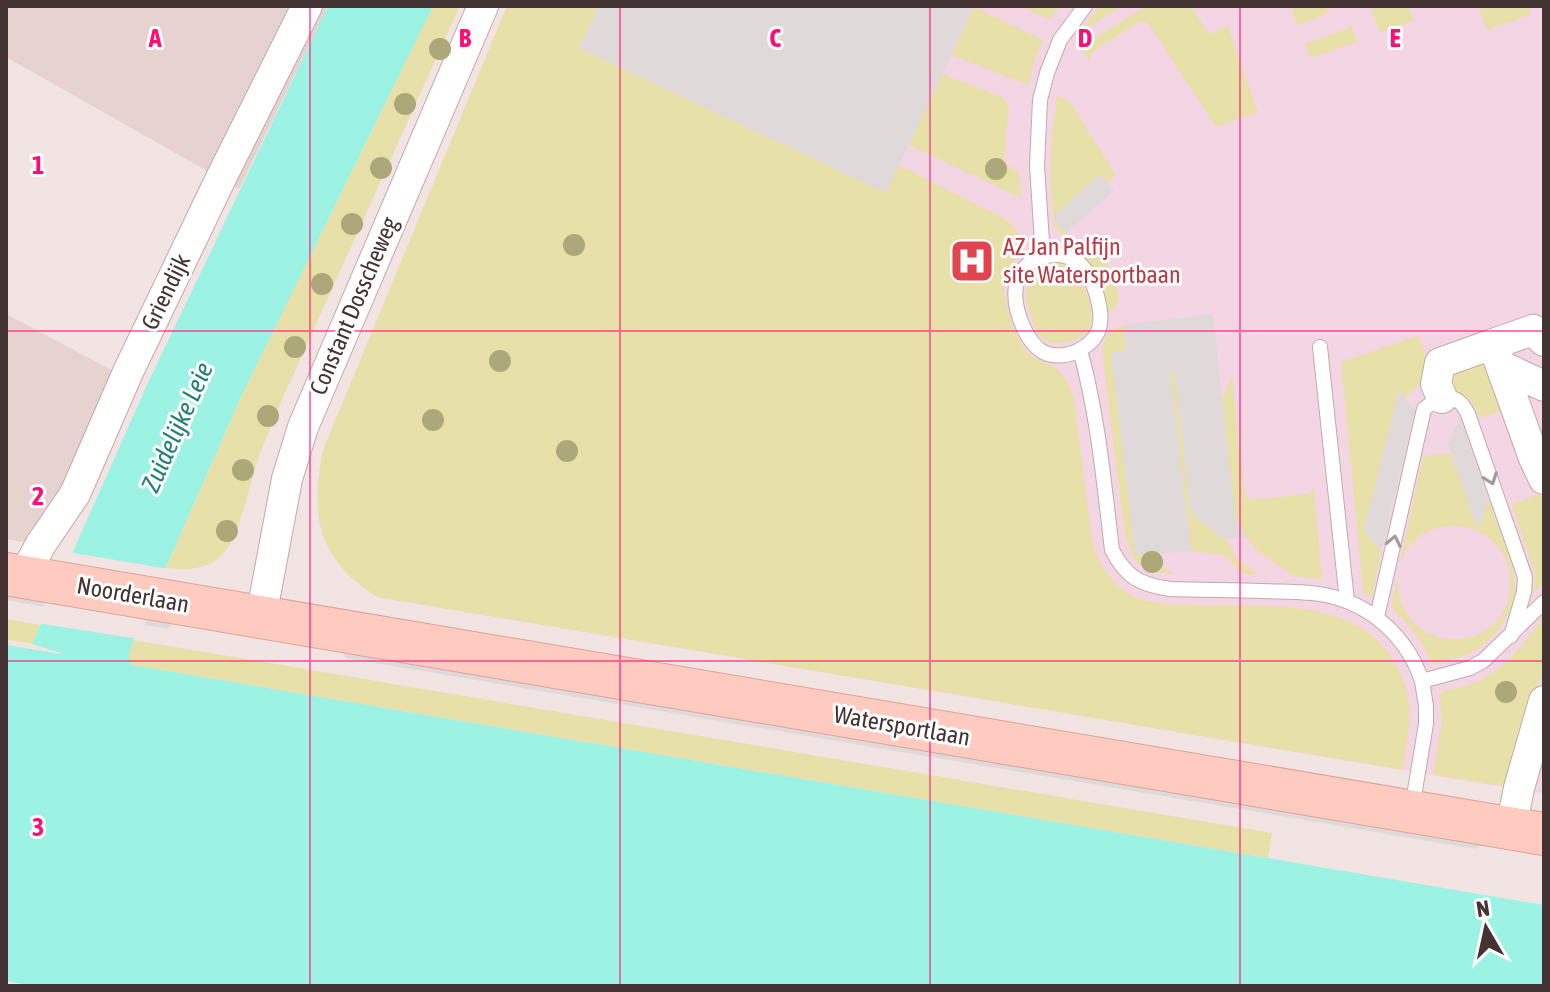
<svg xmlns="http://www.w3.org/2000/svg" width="1550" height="992" viewBox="0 0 1550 992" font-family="'Asap Condensed',sans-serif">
<rect width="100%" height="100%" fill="#f2e4e3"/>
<path fill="#e6d3d0" d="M6 6H328L239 189 6 57Z
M6 314 121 375 73 484 30 543 6 539Z"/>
<path fill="#f4d5e3" d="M507 6H1544V794L377 597 353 579 334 557 319 524 317 484 323 450Z"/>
<path fill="#e8e0a9" d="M433 6H460L284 395C276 415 268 434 260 453 251 479 240 535 224 553 208 571 187 570 166 568L240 399Z
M507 6H599L579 48 885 192 899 165 1005 219C1015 228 1021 234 1023 247 1017 258 1006 267 1004 280 1002 299 1016 343 1031 356 1036 360 1042 361 1048 364 1063 371 1069 383 1074 398 1078 432 1083 466 1087 500 1090 520 1090 542 1099 560 1102 567 1108 574 1113 580 1134 606 1166 604 1196 605 1265 607 1363 595 1398 669 1403 679 1408 691 1409 703 1411 725 1406 748 1403 770L377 597C369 591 359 585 352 578 312 541 314 499 323 450Z
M1022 6H1060L1049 20Z
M1098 6H1122L1082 31Z
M1147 6H1191L1209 34 1228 26 1258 112 1216 127 1148 23 1140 21 1091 53 1090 61 1080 47Z
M1291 6H1326L1329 13 1297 25Z
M1370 6H1408L1413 21 1380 33Z
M1478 6H1529L1530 15 1487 30Z
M974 7 1043 40 1033 65 1029 85 951 55Z
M1352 27 1357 42 1310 58 1305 44Z
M942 74 1000 96 1005 100 1009 107 1004 162 1019 173 1021 198 909 145Z
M1057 96 1069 101 1116 175 1108 182 1101 176 1056 222 1067 233 1063 236 1054 226 1050 175 1051 144Z
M1096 250 1105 256 1119 295C1119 304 1116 309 1108 313 1104 292 1098 273 1084 256Z
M1062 262C1080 269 1102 316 1087 333 1083 337 1075 339 1070 341 1062 343 1053 345 1046 341 1038 337 1035 328 1032 320 1019 290 1027 265 1062 262Z
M1123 325 1126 351 1112 353 1135 555 1158 553C1160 565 1164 571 1176 574 1140 574 1131 562 1124 529L1102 351C1104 336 1109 330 1123 325Z
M1418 336 1430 367 1426 377 1406 398 1399 390 1364 530 1381 552 1372 598 1363 592 1341 362Z
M1480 355 1500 411 1480 418C1474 402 1467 393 1450 391L1446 367Z
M1169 369 1175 372 1190 508 1194 515 1221 538H1226L1237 559 1257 574C1235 576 1238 563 1223 555L1191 551Z
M1232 377 1245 495 1251 500 1309 494 1314 487 1322 580 1293 576 1258 551 1248 539 1235 516 1222 399Z
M1451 453 1477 528 1489 501C1497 525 1514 561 1515 585 1517 609 1495 640 1474 651 1462 658 1446 660 1433 664L1419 639 1405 621 1393 610 1392 603 1397 578C1400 666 1518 654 1510 576 1509 560 1499 545 1486 536 1466 522 1436 523 1417 538 1409 545 1404 554 1400 563L1423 456Z
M1540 494 1544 506V583L1535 592 1533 591 1535 573 1512 504Z
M1544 614V665L1510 787 1433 775 1442 722 1439 693C1451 689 1465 687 1476 682 1503 670 1530 639 1544 614Z
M6 619 40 625 32 644 6 639Z
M134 640 1272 833 1268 858 132 665 128 656Z"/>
<path fill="#dfd9d9" d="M599 6H974L886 193 579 48Z
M1097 176H1101L1114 190 1067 233 1056 222 1054 216Z
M1213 314 1235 516 1248 539 1222 538 1194 515 1190 508 1175 372 1170 369 1191 551 1135 555 1111 353 1126 351 1123 325Z
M1399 389 1415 411 1381 552 1364 530Z
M1460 418 1489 501 1477 529 1448 444Z
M6 588 179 620 167 629 6 600Z
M340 649 1485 842 1476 849 346 658Z"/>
<path fill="#9cf2e3" d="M328 6H433L240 399 134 640 128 656 132 665 1544 905V986H35L6 981V645L67 655 32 644 146 387Z"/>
<path fill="#f2e4e3" d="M68 552 169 569 138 639 37 623Z"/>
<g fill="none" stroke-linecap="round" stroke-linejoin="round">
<g stroke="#c1aaa8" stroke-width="16">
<path id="lane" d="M1061 255C1069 257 1076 259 1082 266 1094 278 1104 312 1099 329 1095 341 1085 348 1073 353 1064 356 1053 357 1043 352 1034 347 1029 339 1024 329 1012 303 1008 269 1042 257 1048 255 1055 255 1061 255Z
M1043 257 1037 166 1040 100 1047 73 1060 40 1085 6
M1320 347 1347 601
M1080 350C1098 415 1104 483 1112 550 1126 577 1140 585 1170 589 1201 590 1232 590 1263 591 1283 592 1305 591 1325 595 1371 604 1407 637 1422 681
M1377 617 1424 409C1441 395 1457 391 1468 414L1525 577 1524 592 1511 636
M1412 808 1426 724V706L1422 681 1470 668 1483 661 1544 602"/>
</g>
<g stroke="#c1aaa8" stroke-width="32">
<path id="street" d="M1493 344 1533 330 1544 341
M1501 366 1544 386
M1442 398 1436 384 1440 363 1493 344 1534 458 1544 479
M23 577 41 544 75 494 128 372 221 178 307 6
M261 617 287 479 303 427 483 6
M1511 828 1519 788 1544 701"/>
</g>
<g stroke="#dda296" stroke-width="44">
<path id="secondary" d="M6 574 1544 834"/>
</g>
<use href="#lane" stroke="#fff" stroke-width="14"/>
<use href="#street" stroke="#fff" stroke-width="30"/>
<use href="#secondary" stroke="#ffcbc0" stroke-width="42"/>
</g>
<g fill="#aca87a">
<circle cx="440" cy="49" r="11"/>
<circle cx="405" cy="104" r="11"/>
<circle cx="381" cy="168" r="11"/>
<circle cx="996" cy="169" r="11"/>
<circle cx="352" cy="224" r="11"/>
<circle cx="574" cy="245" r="11"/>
<circle cx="322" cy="284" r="11"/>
<circle cx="295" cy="347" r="11"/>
<circle cx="500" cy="361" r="11"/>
<circle cx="268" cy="416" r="11"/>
<circle cx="433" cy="420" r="11"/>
<circle cx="567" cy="451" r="11"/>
<circle cx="243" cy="470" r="11"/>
<circle cx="227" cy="531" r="11"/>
<circle cx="1152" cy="562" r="11"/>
<circle cx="1506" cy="692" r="11"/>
</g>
<defs><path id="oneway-chevron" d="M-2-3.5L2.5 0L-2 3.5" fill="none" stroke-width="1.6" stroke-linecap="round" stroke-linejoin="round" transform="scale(2)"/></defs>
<g stroke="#a29999">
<use href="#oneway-chevron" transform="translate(1491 479) rotate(70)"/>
<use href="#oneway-chevron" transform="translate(1394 541) rotate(-78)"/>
</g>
<path fill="none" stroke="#ff0d74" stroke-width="2" stroke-opacity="0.55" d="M310 6V986M620 6V986M930 6V986M1240 6V986M6 331H1544M6 661H1544"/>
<defs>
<g id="hospital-square" transform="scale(2.3)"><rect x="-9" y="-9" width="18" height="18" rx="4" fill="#e0444e" stroke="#fff"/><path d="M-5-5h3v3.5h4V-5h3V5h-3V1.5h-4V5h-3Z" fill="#fff"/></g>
</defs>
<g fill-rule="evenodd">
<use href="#hospital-square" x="972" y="261"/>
</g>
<g text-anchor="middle" stroke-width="6" stroke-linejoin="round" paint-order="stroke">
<g font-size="24" fill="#be3a42" stroke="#fff" text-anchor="start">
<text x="1003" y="255">AZ Jan Palfijn<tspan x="1003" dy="28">site Watersportbaan</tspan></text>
</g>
<g font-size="24" fill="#433" stroke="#fff">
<text transform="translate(166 292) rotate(-64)" y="8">Griendijk</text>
<text transform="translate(354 306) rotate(-67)" y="8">Constant Dosscheweg</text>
<text transform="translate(133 595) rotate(10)" y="8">Noorderlaan</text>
<text transform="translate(902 726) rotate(10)" y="8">Watersportlaan</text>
</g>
<g font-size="26" font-style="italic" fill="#228273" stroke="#fff">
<text transform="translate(177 427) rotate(-66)" y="9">Zuidelijke Leie</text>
</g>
</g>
<g font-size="26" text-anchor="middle" font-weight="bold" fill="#ff0d74" stroke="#fff" stroke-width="6" stroke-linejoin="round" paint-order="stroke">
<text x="155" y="47">A</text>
<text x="465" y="47">B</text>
<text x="775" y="47">C</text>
<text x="1085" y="47">D</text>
<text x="1395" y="47">E</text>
<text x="38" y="174">1</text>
<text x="38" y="505">2</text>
<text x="38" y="836">3</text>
</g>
<rect width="1550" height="992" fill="none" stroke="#443333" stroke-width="16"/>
<g transform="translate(1486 928) rotate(351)" stroke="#ffffff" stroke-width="6" paint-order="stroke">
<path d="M0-6L14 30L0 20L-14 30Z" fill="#443333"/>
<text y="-12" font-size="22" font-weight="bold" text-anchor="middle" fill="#443333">N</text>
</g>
</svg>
